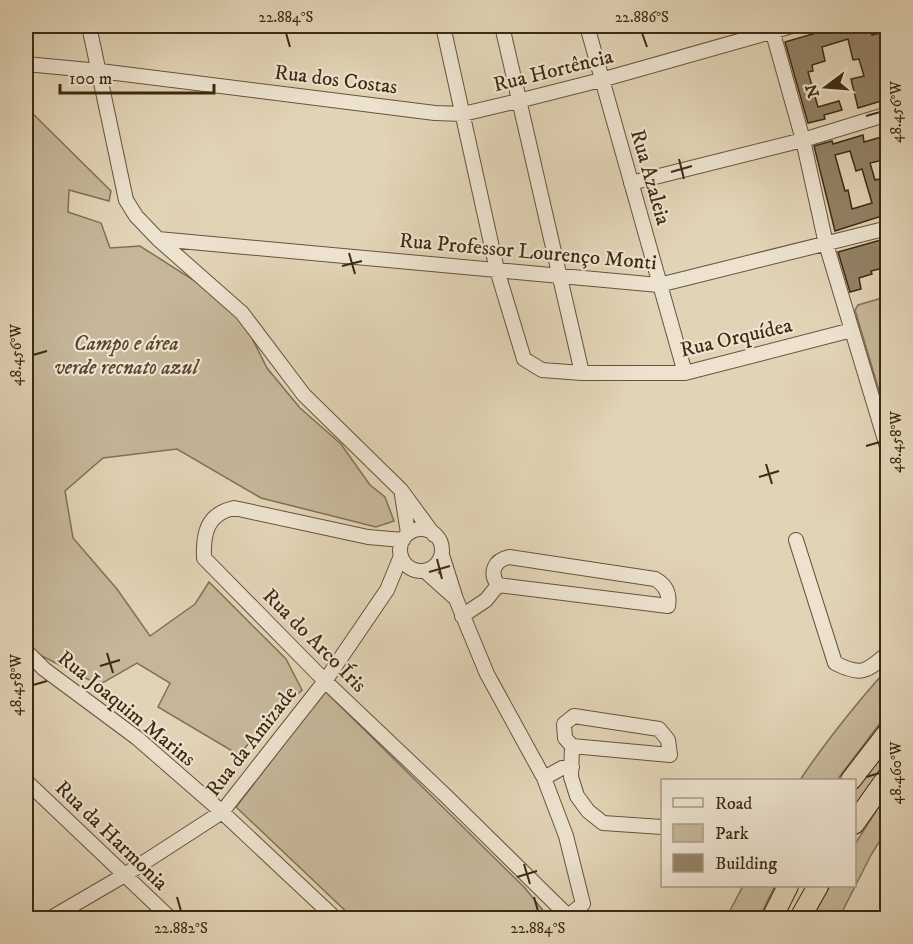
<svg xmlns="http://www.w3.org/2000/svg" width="913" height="944" viewBox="0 0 913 944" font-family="'IM FELL DW Pica',serif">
<rect width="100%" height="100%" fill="#e1d3b5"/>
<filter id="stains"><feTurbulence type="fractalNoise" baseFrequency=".00333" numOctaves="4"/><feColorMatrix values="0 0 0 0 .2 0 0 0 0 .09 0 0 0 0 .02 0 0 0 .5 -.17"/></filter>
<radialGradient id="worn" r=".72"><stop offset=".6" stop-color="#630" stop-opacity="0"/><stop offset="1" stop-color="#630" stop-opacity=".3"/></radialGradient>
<path fill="#c5b699" stroke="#817055" stroke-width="1.5" d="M26 107 111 191 109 201 69 190 68 212 101 223 110 248 140 246 237 308 267 368 300 408 341 444 370 485 385 497 394 521 376 527 261 498 177 449 103 458 65 491 73 538 117 589 150 636 195 604 209 582 286 659 302 690 267 722 239 755 158 707 170 683 137 663 99 685 26 648Z
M887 287V399L882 401 855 310 858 305 882 298 880 289Z
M887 669V714L837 780H800C826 741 856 704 887 669Z
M325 691 525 888 549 918H353L236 807Z
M887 742V764L855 811V786Z
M887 794V829L871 855 839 918H812L830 886H854L855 844Z
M743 886H775L759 918H726Z"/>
<path fill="#928266" stroke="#3d2a11" stroke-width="1.5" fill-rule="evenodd" d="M840 26H870L872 35 888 31V99L858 108 851 79 864 76 859 59 853 60 848 39 822 47 825 61 812 65 813 71 808 72 818 107 839 101 842 110 824 115 825 119 808 123 785 42Z
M863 135 864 142 888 135V159L870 163 875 180 888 177V214L835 231 814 146 832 141 833 144ZM850 151 856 171 862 169 872 203 852 209 848 190 845 191 835 155Z
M888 238V267L871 271 872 274 859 278 861 289 850 292 838 252Z"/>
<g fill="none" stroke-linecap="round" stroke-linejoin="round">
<g stroke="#66543a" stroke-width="16">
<path id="minor" d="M89 26 126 200 136 216 158 239 242 313 304 395 401 490 434 535
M443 26 497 270 524 359 542 370 582 373H685L852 330
M502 26 582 373
M587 26 685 373
M771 26 803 140 826 244 888 450
M26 64 100 71 435 113 463 114 518 101 601 80 792 26
M631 183 803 140 888 114
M158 239 659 285 888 228
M402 495 408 533
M400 550a21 21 0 1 1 42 0a21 21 0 1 1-42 0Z
M403 540 368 537 234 508C207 514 203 533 204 558L325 681 446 796 568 916 583 904 566 836 544 778 487 674 456 599 442 555
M796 540 835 663C862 677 867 671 888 653
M509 557 655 579C666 585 670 594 668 606L498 585C489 573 494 560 509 557Z
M425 571 454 597
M462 616 486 600 498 585
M26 651 44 669 137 738 222 812 335 918
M574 716 659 729 668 740 670 755 572 746 565 738 564 724Z
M572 746 571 777 577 796 588 811 603 823 662 827
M544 778 562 768 572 767
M26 781 170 918
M51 918 123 876 222 812 325 681 387 590 401 556"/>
</g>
<g stroke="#3d2a11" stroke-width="22">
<path id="highway" d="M851 780 888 732
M854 824 888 776
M772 918 788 886
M800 918 818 886"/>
</g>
<use href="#minor" stroke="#ece2cf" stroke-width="14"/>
<use href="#highway" stroke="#e1d3b5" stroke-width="20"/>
</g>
<path fill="none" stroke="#3d2a11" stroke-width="2" d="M286 33 290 47M642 33 647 47M866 116 880 112M679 159 684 179M671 172 692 166M349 253 355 274M342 266 362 261M33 355 47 351M866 446 880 442M766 464 772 484M759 477 779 471M437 559 442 579M429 572 450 566M107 653 113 673M100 666 120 660M33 685 47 681M866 777 880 773M524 864 530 884M517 877 537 871M177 897 181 911M534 897 538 911"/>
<g text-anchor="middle" stroke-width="4.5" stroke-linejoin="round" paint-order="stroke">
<g font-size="21" fill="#3d2a11" stroke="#ece2cf">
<text transform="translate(553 70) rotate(-14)" y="7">Rua Hortência</text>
<text transform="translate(336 79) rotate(7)" y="7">Rua dos Costas</text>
<text transform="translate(651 177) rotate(74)" y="7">Rua Azaleia</text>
<text transform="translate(528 251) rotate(5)" y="7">Rua Professor Lourenço Monti</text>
<text transform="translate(736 337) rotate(-13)" y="7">Rua Orquídea</text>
<text transform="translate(315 640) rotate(45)" y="7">Rua do Arco Íris</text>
<text transform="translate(127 708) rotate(39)" y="7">Rua Joaquim Marins</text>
<text transform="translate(251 741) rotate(-52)" y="7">Rua da Amizade</text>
<text transform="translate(112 835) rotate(44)" y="7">Rua da Harmonia</text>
</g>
<g font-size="21" font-style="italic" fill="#58462c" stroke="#ece2cf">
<text x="126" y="350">Campo e área<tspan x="126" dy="24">verde recnato azul</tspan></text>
</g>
</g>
<rect width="913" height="944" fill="none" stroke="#e1d3b5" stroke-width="66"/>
<rect x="661" y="779" width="195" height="108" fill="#ece2cf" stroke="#a69883" stroke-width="1.5"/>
<rect x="673" y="798" width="30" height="9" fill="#ece2cf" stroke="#a69883" stroke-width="1.5"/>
<text x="715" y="809" font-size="18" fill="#3d2a11">Road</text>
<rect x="673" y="824" width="30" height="18" fill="#c5b699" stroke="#a69883" stroke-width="1.5"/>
<text x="715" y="839" font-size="18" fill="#3d2a11">Park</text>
<rect x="673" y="854" width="30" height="18" fill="#928266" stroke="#a69883" stroke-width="1.5"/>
<text x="715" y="869" font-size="18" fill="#3d2a11">Building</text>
<g transform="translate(826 87) rotate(254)" stroke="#ece2cf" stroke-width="4.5" paint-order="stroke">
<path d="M0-4.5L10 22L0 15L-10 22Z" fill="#3d2a11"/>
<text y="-9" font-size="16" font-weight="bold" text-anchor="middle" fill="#3d2a11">N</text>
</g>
<path d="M60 84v9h154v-9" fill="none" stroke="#3d2a11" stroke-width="3"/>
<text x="69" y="84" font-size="18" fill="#3d2a11" stroke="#ece2cf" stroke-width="4.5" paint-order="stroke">100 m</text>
<rect x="33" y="33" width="847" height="878" fill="none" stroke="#3d2a11" stroke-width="2"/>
<g font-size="15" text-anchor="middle" fill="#3d2a11">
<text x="286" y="22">22.884°S</text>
<text x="642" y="22">22.886°S</text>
<text transform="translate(896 112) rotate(-90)" y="5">48.456°W</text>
<text transform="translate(16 355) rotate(-90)" y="5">48.456°W</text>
<text transform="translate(896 442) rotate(-90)" y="5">48.458°W</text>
<text transform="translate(16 685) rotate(-90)" y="5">48.458°W</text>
<text transform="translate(896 773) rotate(-90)" y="5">48.460°W</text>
<text x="181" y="933">22.882°S</text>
<text x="538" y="933">22.884°S</text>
</g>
<rect width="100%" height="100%" filter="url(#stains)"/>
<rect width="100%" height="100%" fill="url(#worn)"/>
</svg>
